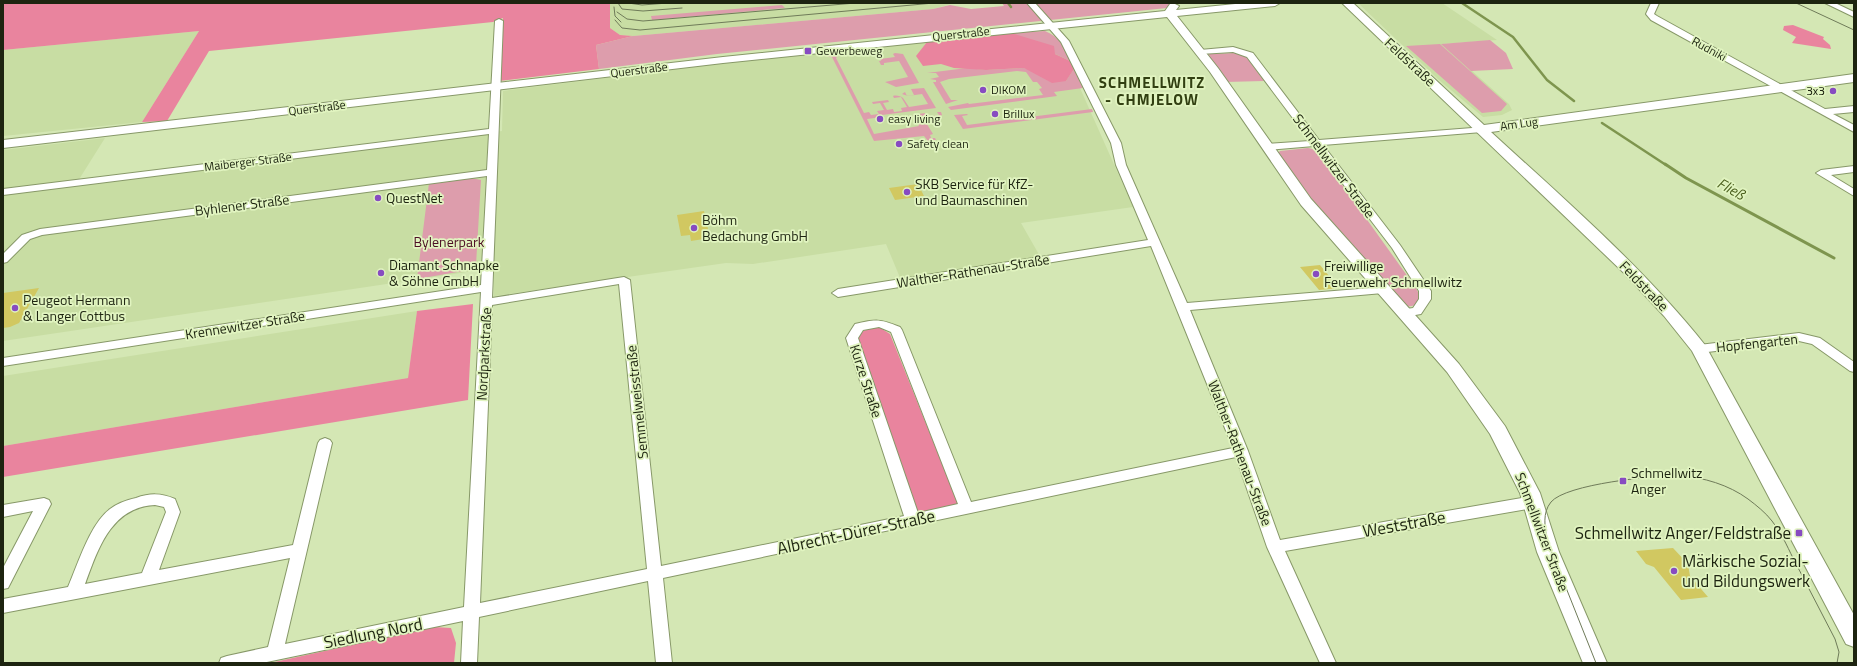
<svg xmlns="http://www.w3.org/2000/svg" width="1857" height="666" viewBox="0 0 1857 666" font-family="'Titillium Web',sans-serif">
<rect width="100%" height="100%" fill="#d4e7b4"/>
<path fill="#c8dda3" d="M610 3H954L933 9 633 36 620 35 610 28Z
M1358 3H1442L1497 40 1442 44 1509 104 1512 110 1502 115 1483 117 1439 80Z
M199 31 142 122 3 136V50Z
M948 40 1059 41 1133 207 1021 223 1041 258 901 280 886 244 753 264 726 263 494 296V268L3 341V193L502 131 503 91 708 65Z
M105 138 78 181 3 190V150Z
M417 311 408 378 3 446V376Z"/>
<path fill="#dd9dac" d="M1002 3H1171L1167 8 717 54 599 69 596 45 633 36 933 9 950 5 971 9 1004 6Z
M782 5 785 8 652 20 651 16Z
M1045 31C1060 37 1064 47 1070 61L1011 33Z
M1490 40 1506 53 1513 69 1471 71 1441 44Z
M1440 44 1507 104 1501 111 1482 113 1406 46Z
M835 51 838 56 836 58 864 113 869 112 871 115 879 114 877 111 884 110 880 103 873 104 872 102 888 100 889 102 883 103 887 110 893 109 894 112 902 111 901 108 907 107 901 97 894 98 893 96C896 95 901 96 903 98L909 107 928 104 922 94 908 96 902 94 905 92 907 96 914 95 911 89 924 88 936 108 882 115V117L867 119 874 134 919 126 913 115 925 113 928 117 939 115 937 112H941L942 115 936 119 925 121 933 134 930 135 931 138H935L936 140 928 141 924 136 874 141 832 57 825 56 823 52Z
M895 53 903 54 919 83 896 87 885 82 908 77 899 61 884 63V65H881L879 61H881L880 59 895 57 893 54Z
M1236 53 1246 56 1264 81 1225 82 1208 56 1209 54Z
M967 68 986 70 1024 68 1066 81 1074 69 1083 88 1054 92 1057 96 951 110 948 107 968 103 969 104 1043 95 1039 89 1042 88 1037 82H1033L1026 72 1017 71 949 79 940 82 951 100H958L946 104 933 82H936V80L930 79 939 77 936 73H927Z
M1092 109 1093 112 963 129 954 115 967 114 968 115 962 116 967 125Z
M1308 148 1317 150 1416 288 1421 298 1417 305 1406 307 1310 201 1277 154 1280 151Z
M471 178 481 180 476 265 469 270 417 279 429 183Z"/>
<path fill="#e9849e" d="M6 3H610V28L620 35 633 36 596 45 599 69 499 81 503 18 493 22 209 51 167 121 142 122 199 31 3 50V5Z
M1793 25 1824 37 1823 39 1830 45 1831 49 1792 43 1796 37 1783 30 1784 26Z
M1011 33 1054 46 1055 54 1070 61 1074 69 1066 81 1052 83 1024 68 986 70 954 68 941 64 923 66 916 56 927 42Z
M473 304 468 400 3 477V446L408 378 417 311Z
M879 327 890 334 959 506 915 515 856 340 862 331Z
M434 627 451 628 456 643 454 663H270Z"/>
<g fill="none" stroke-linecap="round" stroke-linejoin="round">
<path stroke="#7e954e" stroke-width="2.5" d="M1008 3 1011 7
M1462 3 1513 37 1547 80 1574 101
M1602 123 1666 165"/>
<path stroke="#7e954e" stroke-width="3" d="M1665 164 1686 178 1834 258"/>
</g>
<path fill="#d1c861" d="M918 184 924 196 895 200 889 188Z
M704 211 710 238 691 241 690 235 681 236 677 215Z
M1320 265 1339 288 1319 290 1300 267Z
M39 288 19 323 10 327 3 328V293Z
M1673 548 1688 564 1690 576 1708 597 1681 600 1654 567 1646 564 1636 551Z"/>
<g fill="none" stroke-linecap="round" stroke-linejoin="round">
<g stroke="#879868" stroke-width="2">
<path id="street" d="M1027 3H1035L1069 41 1121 143 1126 165 1187 303 1383 287 1389 290 1383 293 1190 310 1248 451 1280 540 1533 496 1538 498 1540 502 1538 506 1533 508 1285 551 1336 663H1320L1267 547 1236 457 663 578 672 663H656L648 581 479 617 477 663H461L463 621 262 663H219L221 658 227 656 268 647 290 558 3 613V599L68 587C78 564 90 524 110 509 118 503 127 500 136 498 150 493 161 493 175 499L180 512 159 570 293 545 318 443 320 440 325 438 330 440 332 443 285 644 464 607 481 292 3 366V358L481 285 487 176 42 235 30 239 7 262 3 263V254L22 235 40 229 487 170 489 134 3 195V189L489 129 495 21 499 19 503 21 492 298 624 277 630 280 661 566 904 516 846 338 855 324C876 319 880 319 900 327L902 330 971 502 1233 448 1151 246 838 297 832 293 838 289 1148 240 1116 165 1111 143 1061 42ZM619 284 647 569 480 603 492 305ZM879 327 891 332 958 504 918 513 858 338 863 330ZM155 505 164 507 166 512 142 573 85 584C98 549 111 507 155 505Z
M1651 3H1659L1654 14 1657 16 1825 109 1854 106V112L1833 114 1854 125V132L1651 20 1646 14Z
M1825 3H1835L1854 12V17Z
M1233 47 1253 53 1319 140 1485 127V131L1482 132 1323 145 1400 245 1431 291V299L1421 314 1404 317 1398 313 1400 310 1413 308 1419 299V291L1392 248 1314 146 1268 150 1263 147 1268 144 1310 141 1247 57 1233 52 1200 54 1196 52 1200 50Z
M1854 166V172L1831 175 1854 189V196L1816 173 1821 170Z
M1799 333 1820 338 1854 362V372L1850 371 1812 344 1799 341 1699 353 1693 349 1699 345Z
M44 498 49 500 51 504 8 588 3 589V568L33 511 3 517V505Z"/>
</g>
<g stroke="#879868" stroke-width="2">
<path id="secondary" d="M1173 3 1179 6 1176 10 1245 3H1280L1275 6 1177 16 1218 68 1311 199 1459 364 1505 426 1540 493 1559 552 1607 663H1583L1537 552 1520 493 1490 434 1447 372 1301 205 1210 72 1167 17 723 63 3 148V140L723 57 1165 11 1170 4Z
M1342 3H1353L1484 125 1854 74V82L1491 132C1565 200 1642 266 1705 345L1854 615V647L1846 644 1692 351 1664 316 1625 274Z"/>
</g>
<use href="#street" fill="#fff" fill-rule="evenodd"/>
<use href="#secondary" fill="#fff" fill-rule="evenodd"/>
<path stroke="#6f7b59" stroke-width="1" d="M618 3 622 9 643 11 682 8
M628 3 642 5 668 3
M1796 3 1854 30
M614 7 615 16 621 22
M617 12 627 19 643 21 856 3
M615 20 622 28 640 30 934 3
M1596 663 1547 540C1545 527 1542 513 1551 502 1566 484 1655 475 1680 476 1703 477 1729 485 1748 499 1756 505 1766 513 1772 521 1781 532 1787 546 1793 558 1807 585 1821 612 1835 639L1839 652 1837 663"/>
</g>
<g fill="#874bc1" stroke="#e1f4c0" stroke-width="1.5">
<rect x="804" y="47" width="8" height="8" rx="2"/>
<circle cx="983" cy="90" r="4"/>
<circle cx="1833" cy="91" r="4"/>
<circle cx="995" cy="114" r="4"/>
<circle cx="880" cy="119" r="4"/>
<circle cx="899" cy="144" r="4"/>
<circle cx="907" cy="192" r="4"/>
<circle cx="378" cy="198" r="4"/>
<circle cx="694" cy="228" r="4"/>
<circle cx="381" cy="273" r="4"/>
<circle cx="1316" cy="274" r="4"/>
<circle cx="15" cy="308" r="4"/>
<rect x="1619" y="477" width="8" height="8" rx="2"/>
<rect x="1795" y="529" width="8" height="8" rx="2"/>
<circle cx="1674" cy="571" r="4"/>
</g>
<g text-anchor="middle" stroke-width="3.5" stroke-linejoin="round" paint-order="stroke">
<g font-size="12" fill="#1d2410" stroke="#e1f4c0">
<text transform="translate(961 34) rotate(-6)" y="4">Querstraße</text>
<text transform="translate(1709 49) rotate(29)" y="4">Rudniki</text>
<text transform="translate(639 70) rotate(-7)" y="4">Querstraße</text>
<text transform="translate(317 108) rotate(-7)" y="4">Querstraße</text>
<text transform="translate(1519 124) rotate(-8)" y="4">Am Lug</text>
<text transform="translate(248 162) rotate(-7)" y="4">Maiberger Straße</text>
</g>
<g font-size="12" fill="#1d2410" stroke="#e1f4c0" text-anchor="start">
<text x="816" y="55">Gewerbeweg</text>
<text x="991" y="94">DIKOM</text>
<text x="1825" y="95" text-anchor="end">3x3</text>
<text x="1003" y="118">Brillux</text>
<text x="888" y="123">easy living</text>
<text x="907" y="148">Safety clean</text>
</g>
<g font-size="14" fill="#1d2410" stroke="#e1f4c0">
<text transform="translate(1410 62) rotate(43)" y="5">Feldstraße</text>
<text transform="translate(1334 166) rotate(53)" y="5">Schmellwitzer Straße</text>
<text transform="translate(242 205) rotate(-7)" y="5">Byhlener Straße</text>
<text transform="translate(973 271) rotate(-9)" y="5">Walther-Rathenau-Straße</text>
<text transform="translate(1644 286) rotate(46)" y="5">Feldstraße</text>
<text transform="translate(245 325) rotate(-9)" y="5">Krennewitzer Straße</text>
<text transform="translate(1757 343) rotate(-6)" y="5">Hopfengarten</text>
<text transform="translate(484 354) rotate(-87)" y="5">Nordparkstraße</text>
<text transform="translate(866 381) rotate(72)" y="5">Kurze Straße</text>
<text transform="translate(637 402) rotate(-96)" y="5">Semmelweisstraße</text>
<text transform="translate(1240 453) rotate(69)" y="5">Walther-Rathenau-Straße</text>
<text transform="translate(1542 532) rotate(69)" y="5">Schmellwitzer Straße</text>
</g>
<g font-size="14" fill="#1d2410" stroke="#e1f4c0" text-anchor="start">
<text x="915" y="189">SKB Service für KfZ-<tspan x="915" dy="16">und Baumaschinen</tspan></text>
<text x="386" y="203">QuestNet</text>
<text x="702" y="225">Böhm<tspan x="702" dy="16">Bedachung GmbH</tspan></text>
<text x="389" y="270">Diamant Schnapke<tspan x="389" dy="16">&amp; Söhne GmbH</tspan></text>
<text x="1324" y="271">Freiwillige<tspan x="1324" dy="16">Feuerwehr Schmellwitz</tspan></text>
<text x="23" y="305">Peugeot Hermann<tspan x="23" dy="16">&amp; Langer Cottbus</tspan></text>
<text x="1631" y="478">Schmellwitz<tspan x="1631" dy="16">Anger</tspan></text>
</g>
<g font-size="14" fill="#4d0f25" stroke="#e1f4c0">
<text x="449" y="247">Bylenerpark</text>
</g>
<g font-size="15" font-weight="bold" letter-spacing="1" fill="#313f11" stroke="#e1f4c0">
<text x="1152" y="88">SCHMELLWITZ<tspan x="1152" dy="17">- CHMJELOW</tspan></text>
</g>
<g font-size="15" font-style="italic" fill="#4a5e1c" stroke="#e1f4c0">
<text transform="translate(1731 189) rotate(29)" y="5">Fließ</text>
</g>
<g font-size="17" fill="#1d2410" stroke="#e1f4c0">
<text transform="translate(1404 524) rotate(-10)" y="6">Weststraße</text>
<text transform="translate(856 532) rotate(-12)" y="6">Albrecht-Dürer-Straße</text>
<text transform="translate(373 633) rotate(-11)" y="6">Siedlung Nord</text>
</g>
<g font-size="17" fill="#1d2410" stroke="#e1f4c0" text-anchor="end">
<text x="1791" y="539">Schmellwitz Anger/Feldstraße</text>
<text x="1682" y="567" text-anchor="start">Märkische Sozial-<tspan x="1682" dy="20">und Bildungswerk</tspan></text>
</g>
</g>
<rect width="1857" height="666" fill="none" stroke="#1d2410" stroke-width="8"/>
</svg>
